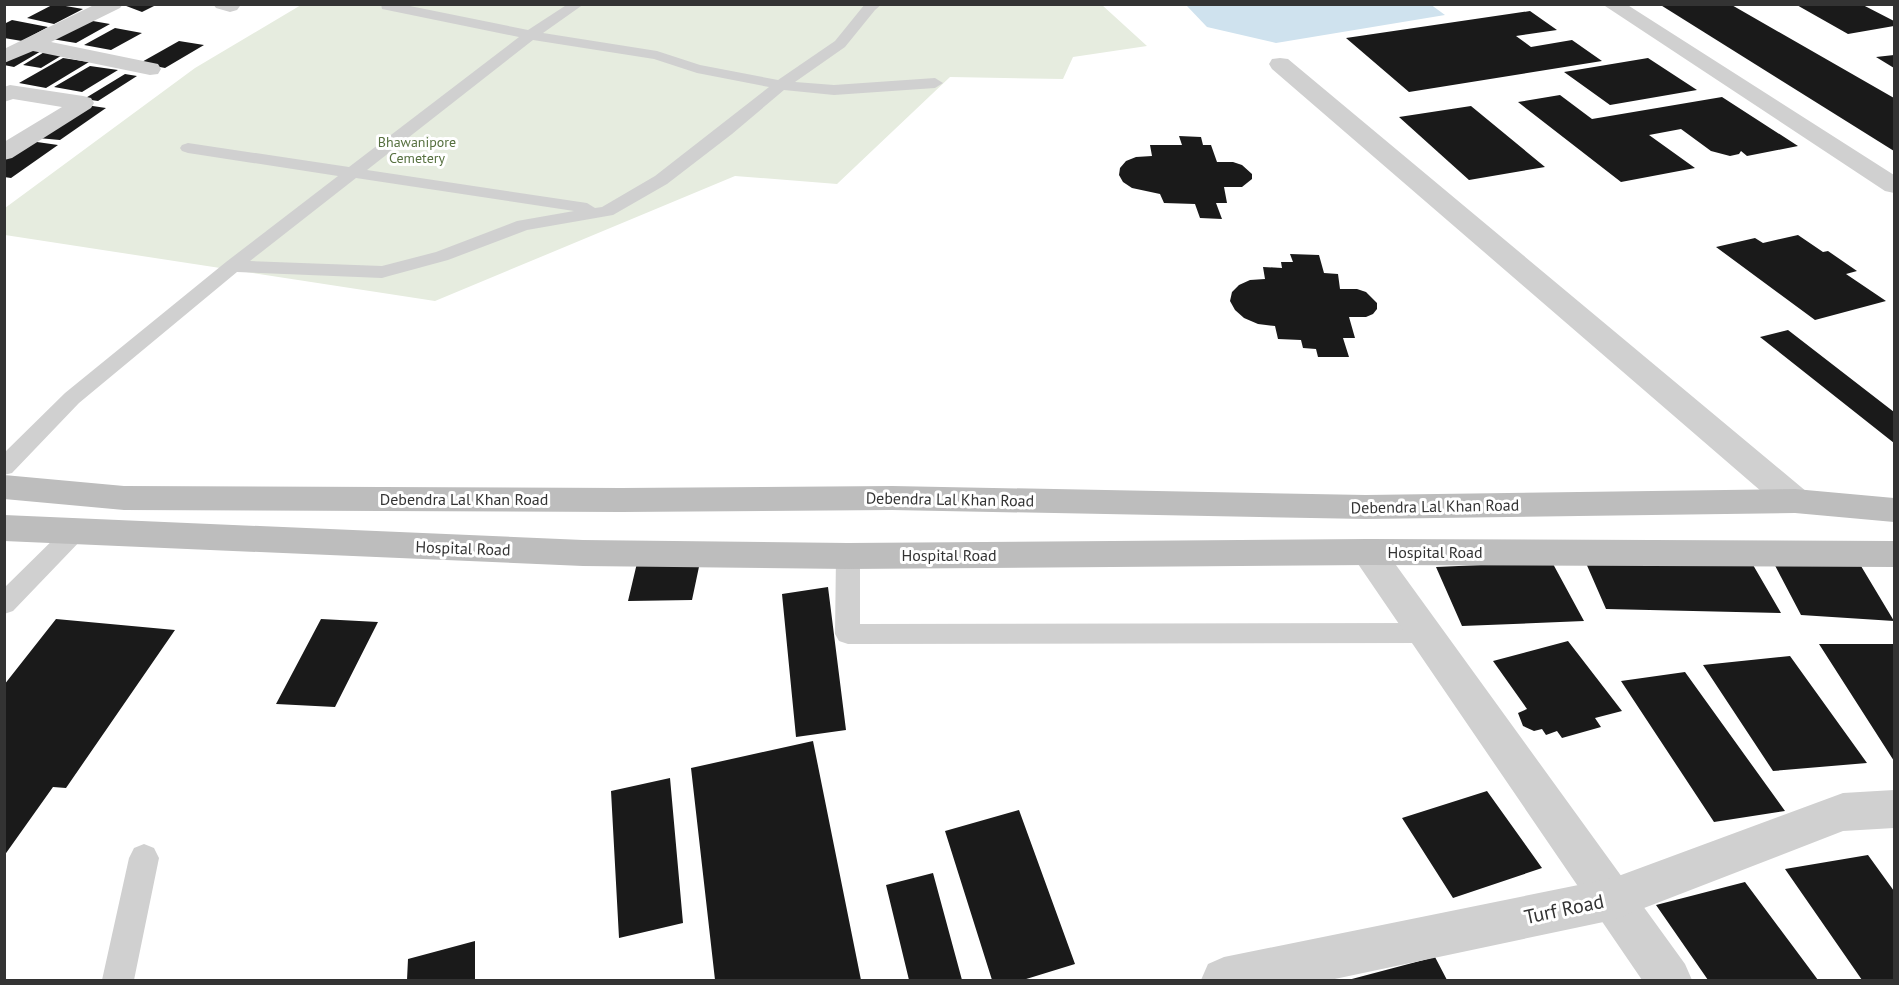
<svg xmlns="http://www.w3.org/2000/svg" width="1899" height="985" viewBox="0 0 1899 985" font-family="'PT Sans',sans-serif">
<rect width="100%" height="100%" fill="#fff"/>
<path fill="#e6ecdf" d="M301 5H1102L1147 46 1073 57 1063 79 950 77 837 184 735 176 435 301 5 235V208L195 68Z"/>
<path fill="#cfe2ee" d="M1430 4 1445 15 1276 43 1207 27 1186 5Z"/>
<path fill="#1a1a1a" d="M54 4 83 9 54 24 27 18Z
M121 4H158L142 12Z
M1659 4H1730L1894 98V151Z
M1795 4H1861L1894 21V26L1848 34Z
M1530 11 1557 30 1516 36 1531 47 1572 40 1602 61 1409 92 1346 38Z
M12 20 48 27 22 41 4 38V24Z
M87 20 110 24 76 43 52 39Z
M115 28 142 33 111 50 84 45Z
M179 41 204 45 165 68 140 63Z
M25 47 43 50 14 67 4 65V59Z
M46 51 64 54 41 68 23 65Z
M1894 55V68L1876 57Z
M63 58 89 62 46 88 19 83Z
M1648 58 1697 90 1610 105 1564 72Z
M90 66 118 70 82 92 54 87Z
M125 74 137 76 98 101 84 99Z
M1560 95 1592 119 1722 97 1798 146 1747 156 1741 151 1739 154 1730 156 1711 151 1681 129 1649 135 1695 168 1621 182 1518 102Z
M86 105 106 108 60 140 38 138Z
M1471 106 1545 167 1469 180 1399 117Z
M1179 136 1201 137 1203 145H1211L1217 162H1233L1242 165 1252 174V179L1242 187H1224L1227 203H1216L1222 219 1200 218 1195 204 1164 203 1160 194 1132 188 1123 182 1119 175 1120 168 1126 161 1136 157 1152 156 1150 145H1182Z
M30 141 58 145 11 178 4 177V159Z
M1798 235 1823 252 1828 251 1857 271 1846 274 1886 301 1815 320 1716 247 1755 238 1763 243Z
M1290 254 1319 255 1324 273 1338 274 1340 289H1357L1366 292 1377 303V309L1373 314 1366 317H1349L1355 338H1343L1349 357H1318L1316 349 1303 348 1301 340 1278 339 1275 326 1258 324 1244 318 1235 310 1230 301 1232 292 1239 285 1250 280 1265 279 1263 267 1282 268 1281 262H1293Z
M1788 330 1894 412V443L1760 337Z
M1582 554 1749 558 1781 613 1606 609Z
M1770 556 1858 561 1894 621 1801 615Z
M700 562 692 600 628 601 637 563Z
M1552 562 1584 621 1462 626 1436 567Z
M828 587 846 730 796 737 782 594Z
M56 619 175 630 66 788 53 787 4 856V685Z
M321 619 378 622 335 707 276 704Z
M1568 641 1622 711 1595 718 1601 727 1562 738 1557 731 1546 735 1542 729 1534 731 1523 726 1518 713 1527 709 1493 661Z
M1819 644H1894V761Z
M1790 656 1867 763 1773 771 1703 665Z
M1685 672 1785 811 1714 822 1621 681Z
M813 741 861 980H715L691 768Z
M670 778 683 923 619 938 611 791Z
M1487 791 1542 868 1453 898 1402 818Z
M1019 810 1075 964 1023 980H992L945 831Z
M1868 855 1894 891V980H1862L1785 869Z
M933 873 962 980H909L886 885Z
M1745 882 1818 980H1708L1656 905Z
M475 941V980H407L408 959Z
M1435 957 1447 980H1348Z"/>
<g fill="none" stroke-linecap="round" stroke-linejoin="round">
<path fill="#d0d0d0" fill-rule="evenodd" d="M381 4H400L528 30 568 4H584L543 33 657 51 700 65 778 80 835 41 865 4H882L875 10 845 47 795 82 834 85 935 78 943 83 935 88 834 95 784 90 732 134 667 184 613 215 527 230 448 260 389 276 382 278 237 272 79 403 12 473 4 475V453L65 393 226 262 338 176 188 153 182 151 180 148 182 145 188 143 349 167 519 37 387 10 382 9ZM533 40 654 59 697 73 769 87 655 176 602 207 595 208 587 203 367 170ZM356 178 574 211 517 221 436 252 382 266 250 261Z
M76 522 84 525 88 531 84 537 13 611 4 614V588L68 525Z
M848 547 856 550 860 556V624L1425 623 1434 626 1438 633 1434 640 1425 643 848 644 839 641 835 634 836 556 840 550Z
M144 844 154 848 159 858 134 980H102L129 858 134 848Z"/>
<path fill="#d0d0d0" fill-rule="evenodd" d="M96 4H123L120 8 51 42 158 64 161 69 158 74 150 75 33 51 4 63V49Z
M213 4H239L240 6 237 10 230 12 216 8Z
M1602 4H1626L1894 175V193L1885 191Z
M1280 58 1288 59 1807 492 1812 501 1807 510 1795 513 1783 510 1272 69 1269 64 1272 59Z
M10 85 83 96 91 98 94 103 91 108 12 158 4 160V142L62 107 13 99 4 102V87Z
M1368 539 1380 543 1685 964 1692 980H1642L1356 561 1351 552 1356 543Z"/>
<path fill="#d0d0d0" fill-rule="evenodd" d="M1894 790V828L1843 831 1613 920 1330 980H1201L1208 964 1224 957 1613 878 1843 793Z"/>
<path fill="#bdbdbd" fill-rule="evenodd" d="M4 475 124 486 621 488 892 486 1366 495 1795 489 1894 498V522L1795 513 1366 519 892 510 621 512 124 510 4 499Z
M4 515 583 540 848 543 1368 539 1894 541V567L1368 565 848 569 583 566 4 541Z"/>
</g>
<g text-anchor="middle" stroke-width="6" stroke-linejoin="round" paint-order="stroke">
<g font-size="14" fill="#56703f" stroke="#fff">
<text x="417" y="147">Bhawanipore<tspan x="417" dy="16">Cemetery</tspan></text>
</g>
<g font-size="16" fill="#333" stroke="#fff">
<text x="464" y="505">Debendra Lal Khan Road</text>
<text transform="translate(950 499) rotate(1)" y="6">Debendra Lal Khan Road</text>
<text transform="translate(1435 506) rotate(-1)" y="6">Debendra Lal Khan Road</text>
<text transform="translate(463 548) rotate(2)" y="6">Hospital Road</text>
<text x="1435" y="558">Hospital Road</text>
<text x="949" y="561">Hospital Road</text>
</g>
<g font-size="20" fill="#333" stroke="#fff">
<text transform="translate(1564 909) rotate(-12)" y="7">Turf Road</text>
</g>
</g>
<rect width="1899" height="985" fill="none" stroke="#333333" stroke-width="12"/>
</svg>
